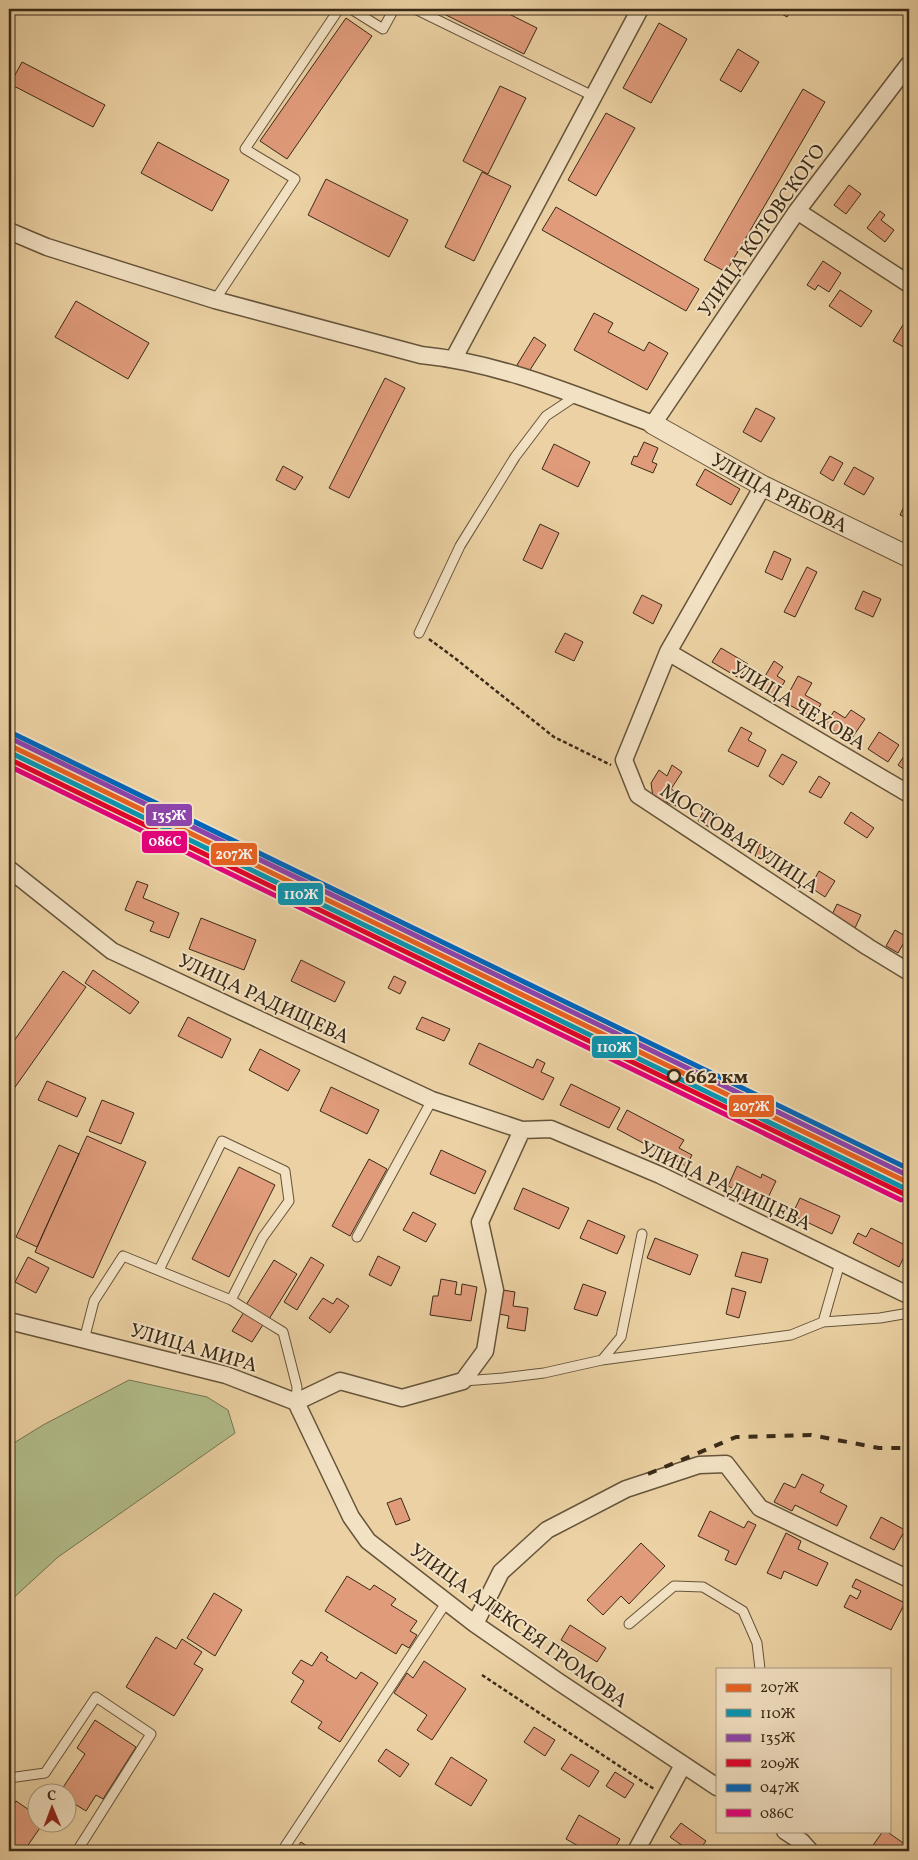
<svg xmlns="http://www.w3.org/2000/svg" width="918" height="1860" viewBox="0 0 918 1860" font-family="Vollkorn,serif">
<rect width="100%" height="100%" fill="#ebd1a3"/>
<filter id="stains"><feTurbulence type="fractalNoise" baseFrequency=".004" numOctaves="4"/><feColorMatrix values="0 0 0 0 .2 0 0 0 0 .09 0 0 0 0 .02 0 0 0 .5 -.17"/></filter>
<radialGradient id="worn" r=".72"><stop offset=".6" stop-color="#630" stop-opacity="0"/><stop offset="1" stop-color="#630" stop-opacity=".3"/></radialGradient>
<path fill="#b1bd8a" stroke="#767450" d="M129 1380 207 1397 228 1410 235 1433 58 1557 9 1602V1446L43 1425Z"/>
<path fill="#e09b7b" stroke="#3a2a17" d="M434 9H499L537 28 524 54Z
M773 9H792L787 17Z
M346 18 372 36 287 159 260 141Z
M659 23 687 39 651 103 623 88Z
M738 49 759 62 741 92 720 80Z
M22 62 105 105 93 127 10 84Z
M500 86 526 98 488 174 463 161Z
M803 89 825 102 726 272 704 260Z
M606 113 635 128 596 196 568 180Z
M158 142 229 180 212 211 141 173Z
M482 172 511 186 474 261 445 247Z
M326 179 408 220 389 257 308 215Z
M849 185 861 194 846 214 834 205Z
M556 207 699 289 686 311 542 230Z
M880 211 885 215 881 220 894 230 885 242 867 228Z
M823 261 841 273 829 292 818 285 815 290 807 285Z
M840 290 872 311 861 327 829 306Z
M76 301 149 343 128 379 55 337Z
M594 313 613 323 608 332 644 351 649 342 668 353 647 390 574 350Z
M906 320 909 322V350L893 341Z
M534 337 546 345 528 373 517 365Z
M385 378 405 388 349 498 329 488Z
M756 408 775 418 761 442 743 432Z
M644 442 658 448 652 462 657 464 653 473 631 464 634 456 637 457Z
M554 444 590 462 578 487 542 469Z
M830 456 843 463 833 481 820 473Z
M283 466 303 477 295 490 276 480Z
M854 467 874 478 864 495 844 484Z
M705 469 740 489 731 505 696 485Z
M909 496V519L900 515Z
M540 524 559 533 542 569 523 560Z
M774 551 791 559 782 580 765 572Z
M807 567 817 572 795 617 784 612Z
M863 591 881 599 873 617 855 609Z
M642 595 662 605 653 624 633 613Z
M565 633 583 642 574 661 555 652Z
M721 648 748 664 739 678 712 662Z
M774 661 783 667 777 676 785 681 775 698 758 688Z
M798 676 812 683 805 695 821 704 813 718 784 702Z
M851 710 865 719 850 741 825 725 834 711 845 718Z
M741 727 752 733 748 740 766 750 758 767 728 751Z
M879 732 899 745 888 762 868 749Z
M909 749V773L898 765Z
M782 754 797 762 783 785 769 776Z
M672 765 682 772 671 789 683 796 676 806 653 797 651 783 659 770 667 776Z
M819 776 830 783 821 798 809 792Z
M706 807 717 814 709 827 698 821Z
M851 812 874 828 867 838 844 823Z
M760 844 772 849 766 861 755 856Z
M819 871 835 881 825 897 810 887Z
M137 881 148 885 143 898 179 913 169 938 150 931 154 922 125 910Z
M837 904 861 915 855 928 831 917Z
M201 918 256 940 244 970 189 949Z
M895 930 907 937 898 953 886 946Z
M301 960 345 982 335 1002 291 981Z
M93 970 139 1002 130 1014 85 983Z
M63 971 86 987 13 1090 9 1087V1048Z
M394 976 406 982 400 994 388 988Z
M188 1017 231 1039 222 1058 178 1036Z
M422 1017 450 1029 444 1041 416 1029Z
M479 1043 533 1068 537 1059 545 1063 541 1072 554 1078 543 1100 469 1064Z
M260 1049 300 1070 288 1091 249 1070Z
M47 1081 86 1098 77 1117 38 1100Z
M571 1084 620 1108 609 1128 560 1105Z
M331 1087 379 1110 367 1134 320 1111Z
M102 1100 134 1113 121 1144 89 1131Z
M627 1110 684 1140 679 1148 692 1155 686 1166 617 1129Z
M87 1136 146 1162 93 1278 35 1252Z
M59 1145 79 1154 37 1247 16 1237Z
M441 1150 486 1171 475 1194 430 1174Z
M369 1159 387 1169 350 1236 332 1226Z
M737 1166 761 1178 762 1174 776 1181 765 1204 728 1186Z
M239 1167 275 1185 229 1277 192 1259Z
M523 1188 569 1208 559 1229 514 1209Z
M800 1198 840 1216 832 1234 792 1215Z
M413 1212 436 1224 426 1242 403 1230Z
M588 1220 625 1236 617 1254 580 1238Z
M871 1228 909 1247 899 1267 853 1243 858 1233 866 1237Z
M655 1238 698 1255 690 1275 647 1258Z
M742 1252 768 1259 761 1283 735 1276Z
M378 1256 400 1267 391 1286 369 1275Z
M28 1257 49 1268 36 1293 15 1282Z
M311 1257 324 1265 297 1310 284 1302Z
M274 1260 297 1274 269 1319 246 1305Z
M441 1279 457 1282 455 1294 461 1295 462 1284 477 1287 471 1321 430 1315 433 1296H438Z
M583 1284 606 1292 597 1316 574 1309Z
M732 1288 746 1292 739 1318 726 1314Z
M503 1290 515 1292 513 1306 528 1308 525 1331 507 1328 509 1316 499 1314Z
M323 1298 333 1304 337 1298 349 1306 330 1333 309 1318Z
M244 1312 264 1323 252 1342 232 1331Z
M802 1474 824 1485 820 1492 847 1506 837 1526 795 1505 792 1511 774 1502 784 1483 795 1488Z
M401 1498 410 1520 396 1525 387 1503Z
M710 1511 744 1528 748 1521 756 1525 736 1565 725 1560 729 1551 698 1536Z
M881 1517 905 1530 894 1550 870 1538Z
M786 1533 801 1541 798 1549 828 1563 817 1586 784 1571 781 1579 767 1573Z
M641 1543 665 1566 629 1604 621 1596 603 1615 587 1600Z
M347 1576 370 1590 374 1585 396 1599 391 1605 417 1621 410 1631 417 1635 409 1648 402 1644 396 1654 325 1611Z
M856 1579 905 1603 891 1630 844 1607 850 1595 857 1599 861 1591 852 1587Z
M214 1593 242 1610 215 1656 187 1638Z
M570 1625 606 1648 597 1662 561 1640Z
M156 1637 176 1649 182 1639 202 1652 194 1664 203 1669 174 1716 126 1687Z
M321 1652 328 1657 326 1660 356 1679 361 1672 378 1683 340 1742 318 1728 322 1722 291 1702 304 1681 292 1673 301 1660 312 1666Z
M424 1661 466 1689 432 1740 417 1730 427 1715 394 1693 407 1673 413 1678Z
M95 1720 136 1747 103 1799 96 1795 86 1811 73 1803 68 1812V1792H60L85 1754 77 1748Z
M534 1727 555 1740 545 1756 524 1742Z
M386 1749 409 1764 400 1777 378 1761Z
M571 1754 599 1771 589 1787 561 1769Z
M451 1757 487 1780 471 1806 435 1784Z
M615 1772 634 1784 625 1798 606 1786Z
M16 1801 38 1816V1822H44L24 1851H19L9 1844V1813Z
M579 1815 620 1839 613 1851H587L566 1839Z
M681 1823 706 1841 699 1851H690L670 1837Z
M883 1831H886L909 1847V1851H869Z
M301 1842 314 1851H295Z"/>
<g fill="none" stroke-linecap="round" stroke-linejoin="round">
<g stroke="#66543a" stroke-width="11">
<path id="service" d="M351 9 383 29 394 9
M415 9 593 96
M215 300 295 179 245 149 339 9
M419 633 460 546 515 457 546 416 576 396
M357 1237 432 1100
M159 1270 222 1141 285 1171 289 1201 263 1237 231 1300
M823 1322 840 1263
M84 1340 94 1301 123 1256 231 1300 283 1332 297 1387 296 1402
M602 1360 621 1337 642 1234
M464 1381 503 1378 544 1373 602 1360 791 1335 823 1322 880 1318 909 1313
M629 1624 674 1586 703 1587 743 1611 757 1643 760 1669
M9 1778 45 1773 96 1697 151 1734 77 1851
M282 1851 446 1603"/>
</g>
<g stroke="#66543a" stroke-width="19">
<path id="minor" d="M797 211 909 284
M9 231 47 247 215 300 421 355C502 363 577 396 653 424L797 211 909 64
M454 358 640 9
M763 486 668 652 624 760 638 795 868 947 909 972
M668 652 909 794
M9 869 112 951 432 1100 522 1130 480 1222 495 1290 485 1351 463 1381 402 1398 340 1381 296 1402
M522 1130 551 1129 660 1175 908 1295
M9 1321 226 1375 296 1402 351 1517 368 1541 475 1624 559 1682 717 1787
M475 1624 501 1572 547 1530 626 1489 699 1465 726 1464 760 1508 909 1579
M785 1831 802 1842 810 1851
M636 1851 683 1765"/>
</g>
<g stroke="#66543a" stroke-width="22">
<g id="tertiary">
<path id="s1" d="M653 424 763 486 909 557"/>
</g>
</g>
<path stroke="#3a2a17" stroke-width="2.5" stroke-dasharray="4 2.5" stroke-linecap="butt" d="M429 639 456 659 554 737 611 765
M825 1165 909 1206
M482 1675 654 1789"/>
<use href="#service" stroke="#f2e1c3" stroke-width="9"/>
<use href="#minor" stroke="#f2e1c3" stroke-width="16"/>
<use href="#tertiary" stroke="#f2e1c3" stroke-width="20"/>
<path stroke="#3a2a17" stroke-width="4" stroke-dasharray="9 9" stroke-linecap="butt" d="M648 1474 736 1437 811 1435 879 1448H909"/>
<g stroke="#f2e1c3" stroke-width="9">
<path id="rail-1" d="M9 745 909 1183"/>
</g>
<g stroke="#f2e1c3" stroke-width="9">
<path id="rail-2" d="M9 752 906 1189"/>
</g>
<g stroke="#f2e1c3" stroke-width="9">
<path id="rail-3" d="M12 739 909 1176"/>
</g>
<g stroke="#f2e1c3" stroke-width="9">
<path id="rail-4" d="M9 759 904 1194"/>
</g>
<g stroke="#f2e1c3" stroke-width="9">
<path id="rail-5" d="M14 734 909 1169"/>
</g>
<g stroke="#f2e1c3" stroke-width="9">
<path id="rail-6" d="M9 766 901 1200"/>
</g>
<use href="#rail-1" stroke="#e96221" stroke-width="5"/>
<use href="#rail-2" stroke="#0996b3" stroke-width="5"/>
<use href="#rail-3" stroke="#8e44ad" stroke-width="5"/>
<use href="#rail-4" stroke="#e4002b" stroke-width="5"/>
<use href="#rail-5" stroke="#0065bd" stroke-width="5"/>
<use href="#rail-6" stroke="#e5007d" stroke-width="5"/>
</g>
<circle fill="#f2e1c3" stroke="#3a2a17" stroke-width="2.5" cx="674" cy="1076" r="6"/>
<g text-anchor="middle" stroke-width="4" stroke-linejoin="round" paint-order="stroke">
<g font-size="20" fill="#3a2a17" stroke="#f2e1c3">
<text transform="translate(761 230) rotate(-55)" y="7">УЛИЦА КОТОВСКОГО</text>
<text dy="7" stroke="none"><textPath href="#s1" startOffset="144">УЛИЦА РЯБОВА</textPath></text>
<text transform="translate(799 705) rotate(31)" y="7">УЛИЦА ЧЕХОВА</text>
<text transform="translate(740 838) rotate(33)" y="7">МОСТОВАЯ УЛИЦА</text>
<text transform="translate(264 998) rotate(25)" y="7">УЛИЦА РАДИЩЕВА</text>
<text transform="translate(726 1185) rotate(25)" y="7">УЛИЦА РАДИЩЕВА</text>
<text transform="translate(194 1347) rotate(16)" y="7">УЛИЦА МИРА</text>
<text transform="translate(519 1625) rotate(36)" y="7">УЛИЦА АЛЕКСЕЯ ГРОМОВА</text>
</g>
<g font-size="20" font-weight="bold" fill="#3a2a17" stroke="#f2e1c3" text-anchor="start">
<text x="685" y="1083">662 км</text>
</g>
</g>
<g stroke="#f2e1c3" stroke-width="2">
<rect x="145" y="803" width="48" height="24" rx="5" fill="#8e44ad"/>
<rect x="141" y="830" width="47" height="24" rx="5" fill="#e5007d"/>
<rect x="210" y="842" width="48" height="24" rx="5" fill="#e96221"/>
<rect x="277" y="882" width="47" height="24" rx="5" fill="#0996b3"/>
<rect x="591" y="1035" width="47" height="24" rx="5" fill="#0996b3"/>
<rect x="728" y="1094" width="47" height="24" rx="5" fill="#e96221"/>
</g>
<g font-size="14" text-anchor="middle" font-weight="bold" fill="#fff">
<text x="169" y="820">135Ж</text>
<text x="165" y="846">086С</text>
<text x="234" y="859">207Ж</text>
<text x="301" y="899">110Ж</text>
<text x="614" y="1052">110Ж</text>
<text x="751" y="1111">207Ж</text>
</g>
<rect width="918" height="1860" fill="none" stroke="#ebd1a3" stroke-width="30"/>
<rect x="10" y="10" width="898" height="1840" fill="none" stroke="#3a2a17" stroke-width="2.5"/>
<rect x="15" y="15" width="888" height="1830" fill="none" stroke="#3a2a17"/>
<rect x="716" y="1668" width="175" height="165" fill="#f2e1c3" stroke="#a8987e"/>
<rect x="726" y="1684" width="25" height="8" fill="#e96221" stroke="#a8987e"/>
<text x="760" y="1692" font-size="15" fill="#3a2a17">207Ж</text>
<rect x="726" y="1709" width="25" height="8" fill="#0996b3" stroke="#a8987e"/>
<text x="760" y="1718" font-size="15" fill="#3a2a17">110Ж</text>
<rect x="726" y="1734" width="25" height="8" fill="#8e44ad" stroke="#a8987e"/>
<text x="760" y="1742" font-size="15" fill="#3a2a17">135Ж</text>
<rect x="726" y="1759" width="25" height="8" fill="#e4002b" stroke="#a8987e"/>
<text x="760" y="1768" font-size="15" fill="#3a2a17">209Ж</text>
<rect x="726" y="1784" width="25" height="8" fill="#0065bd" stroke="#a8987e"/>
<text x="760" y="1792" font-size="15" fill="#3a2a17">047Ж</text>
<rect x="726" y="1809" width="25" height="8" fill="#e5007d" stroke="#a8987e"/>
<text x="760" y="1818" font-size="15" fill="#3a2a17">086С</text>
<g transform="translate(52 1808) rotate(359)"><circle r="24" fill="#f2e1c3" stroke="#a8987e"/>
<path d="M0-4L9 19L0 12L-9 19Z" fill="#8f2418"/>
<text y="-8" font-size="14" font-weight="bold" text-anchor="middle" fill="#3a2a17">С</text>
</g>
<rect width="100%" height="100%" filter="url(#stains)"/>
<rect width="100%" height="100%" fill="url(#worn)"/>
</svg>
